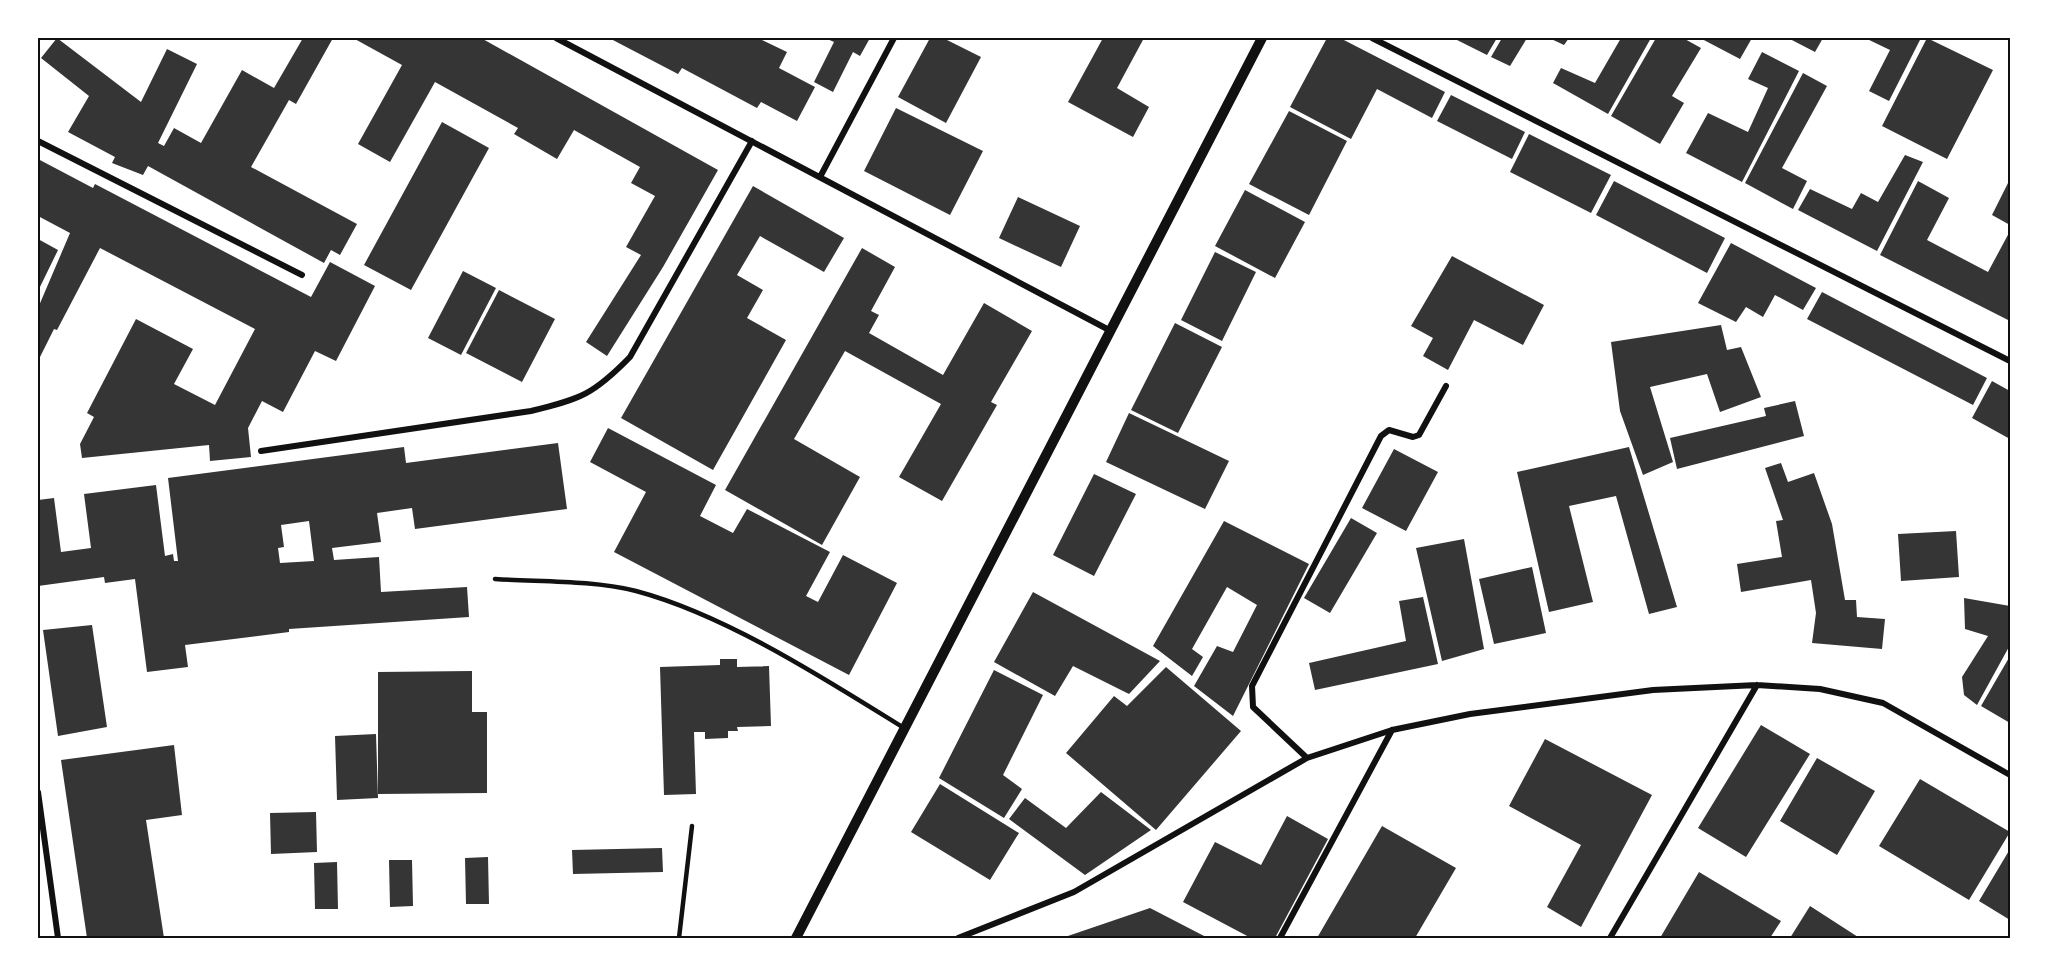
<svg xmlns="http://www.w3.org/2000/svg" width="2048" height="976" viewBox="0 0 2048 976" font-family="Raleway,sans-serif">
<rect width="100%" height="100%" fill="#fff"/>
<path fill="#353535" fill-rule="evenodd" d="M57 38 141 102 167 49 197 64 158 143 164 146 174 128 201 143 242 70 274 88 303 38H333L296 104 289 100 251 167 357 224 340 255 331 250 324 263 148 166 143 175 112 163 115 157 68 132 89 96 41 58Z
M353 38H481L718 170 663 267 607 356 586 342 641 255 626 247 655 196 631 183 640 167 574 130 557 159 514 134 518 128 435 82 390 162 358 144 402 65Z
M609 38H758L787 52 779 68 815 87 797 121 761 102 757 108 682 68 678 74Z
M825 38H870L860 56 853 52 833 92 814 82 834 42Z
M930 38H943L981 57 946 123 898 97Z
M1103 38H1144L1117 88 1149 107 1133 137 1068 102Z
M1327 38H1340L1445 92 1432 118 1377 89 1351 139 1290 107Z
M1453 38H1497L1487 55Z
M1502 38H1527L1510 66 1491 57Z
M1549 38H1569L1564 45Z
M1621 38H1651L1608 114 1553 83 1561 68 1595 83Z
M1656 38H1683L1701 48 1672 96 1684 103 1660 144 1611 116Z
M1700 38H1752L1740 59Z
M1788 38H1823L1815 52Z
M1865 38H1921L1889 101 1869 91 1890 50Z
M1927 38 1993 70 1947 159 1882 126Z
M1762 52 1799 71 1742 182 1686 153 1708 113 1748 132 1768 88 1748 79Z
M1803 73 1827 86 1782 168 1807 181 1793 209 1745 183Z
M1451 95 1525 132 1512 159 1437 121Z
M896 108 983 151 950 215 864 171Z
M1289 111 1347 141 1309 215 1249 184Z
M442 122 489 148 411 290 364 265Z
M1529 134 1611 175 1591 213 1510 172Z
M1905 155 1923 162 1877 251 1798 210 1810 189 1852 209 1861 193 1878 202Z
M38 159 93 188 95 184 311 297 330 262 375 286 336 361 315 351 283 412 262 401 248 428 251 457 210 461 209 445 82 458 80 444 94 417 87 413 136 319 193 349 174 384 215 405 255 329 100 248 57 330 54 329 38 361V308L70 233 38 216Z
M2010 179V225L1992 215Z
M1614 181 1725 238 1707 273 1596 215Z
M1918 181 1949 198 1927 240 1988 272 2010 231V321L1880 255Z
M753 186 844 238 824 272 760 236 737 275 763 290 747 318 786 340 713 470 621 418Z
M1245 190 1305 222 1275 278 1215 246Z
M1018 197 1080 226 1061 267 999 238Z
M38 239 58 250 38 291Z
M1731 243 1816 288 1803 310 1775 295 1763 317 1746 307 1736 322 1698 303Z
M862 248 895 267 871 311 879 315 869 333 943 375 984 303 1032 331 991 402 997 405 942 501 899 477 941 404 845 351 794 439 860 477 822 545 725 490Z
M1215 252 1256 272 1222 341 1181 320Z
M1452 256 1544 305 1523 345 1474 320 1448 370 1423 356 1433 338 1411 326Z
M463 271 496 288 461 355 428 338Z
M499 290 555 319 522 382 466 353Z
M1822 292 1987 378 1973 405 1807 319Z
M1175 323 1222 347 1178 433 1131 410Z
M1721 325 1727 350 1741 347 1761 397 1720 412 1707 374 1650 387 1673 462 1643 475 1620 411 1611 342Z
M1992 381 2010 391V439L1972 418Z
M1795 401 1804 436 1677 469 1670 438 1766 416 1764 408Z
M1129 413 1229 461 1205 509 1106 462Z
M608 428 716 485 700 516 733 533 747 509 830 552 806 596 818 602 843 555 897 583 849 675 614 552 646 492 590 462Z
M558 443 567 509 415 529 412 508 377 513 381 542 332 548 334 560 379 557 381 592 467 587 469 617 289 629V632L185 645 188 667 147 672 135 579 105 583 104 577 38 586V500L54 498 61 552 91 548 84 494 156 485 165 556 173 554 174 561H178L168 478 404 447 406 463ZM309 521 314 561 280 563 278 548 284 547 281 525Z
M1629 447 1677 607 1649 614 1616 496 1569 506 1593 602 1549 612 1517 472Z
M1394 449 1438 472 1406 531 1362 508Z
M1781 463 1788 482 1814 473 1832 524 1845 600H1856L1857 617 1885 619 1882 649 1812 643 1816 613 1811 580 1741 592 1737 564 1782 557 1776 521 1783 520 1765 468Z
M1094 474 1136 494 1094 576 1053 555Z
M1351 518 1377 533 1330 613 1304 598Z
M1224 521 1309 564 1233 716 1194 686 1217 646 1233 652 1257 605 1227 587 1192 649 1203 657 1192 676 1153 646Z
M1956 531 1959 577 1901 581 1898 534Z
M1464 539 1484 649 1442 661 1416 548Z
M1532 567 1546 633 1494 644 1479 579Z
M1033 592 1160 661 1129 694 1073 666 1055 696 994 662Z
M1423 597 1438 664 1315 690 1309 663 1406 641 1399 601Z
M1964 598 2010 606V645L1977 705 1964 695 1962 677 1988 636 1965 629Z
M92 625 107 727 58 736 43 630Z
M2010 656V723L1981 706Z
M720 659H737V667L769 666 771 726 737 727 738 731H728V738L705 739V732H694L696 794 664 795 660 667 720 665Z
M1166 667 1241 731 1156 830 1066 753 1114 696 1127 706Z
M994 670 1043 695 1003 775 1022 789 1004 818 939 778Z
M472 671V712H487V793L378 794V672Z
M1761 725 1810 754 1746 857 1698 828Z
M376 734 378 798 337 800 335 736Z
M1545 739 1652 795 1581 927 1547 907 1581 845 1509 806Z
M174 745 182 815 146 820 164 938H87L61 760Z
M1817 758 1875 791 1837 855 1780 821Z
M1920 779 2010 832 1969 900 1879 846Z
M940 784 1019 833 990 880 911 832Z
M1101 792 1151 830 1085 875 1009 819 1025 798 1066 828Z
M316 812 317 852 271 854 270 813Z
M1287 816 1328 839 1275 938H1251L1183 902 1215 842 1261 865Z
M1382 826 1456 868 1415 938H1317Z
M662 848 663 872 573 874 572 850Z
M2010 849V920L1979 901Z
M488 857 489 904H466L465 858Z
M389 860H412L413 906 390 907Z
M337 862 338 909H315L314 863Z
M1699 872 1781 921 1770 938H1660Z
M1810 906 1858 937 1857 938H1790Z
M1150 908 1208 938H1062Z"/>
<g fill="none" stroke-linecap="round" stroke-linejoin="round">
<path stroke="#111" stroke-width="4.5" d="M495 579C540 582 591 580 636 591 726 615 825 679 904 728
M679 938 692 826"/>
<path stroke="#111" stroke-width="6" d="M556 38 1111 331
M1372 38 2010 361
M38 141 302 275
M820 177 894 38
M261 451 531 411C581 399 594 394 630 357L752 141
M1307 758 1253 707 1252 686 1381 436 1389 430 1413 437 1419 435 1446 386
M38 792 58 938
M958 938 1074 892 1307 758 1392 730 1470 714 1653 690 1757 685 1820 689 1883 703 2010 775
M1280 938 1392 730
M1610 938 1757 685"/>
<path stroke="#111" stroke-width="10" d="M796 938 1262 38"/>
</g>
<rect width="2048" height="976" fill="none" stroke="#ffffff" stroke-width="78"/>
<rect x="39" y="39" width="1970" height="898" fill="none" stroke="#111" stroke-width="2"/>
</svg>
